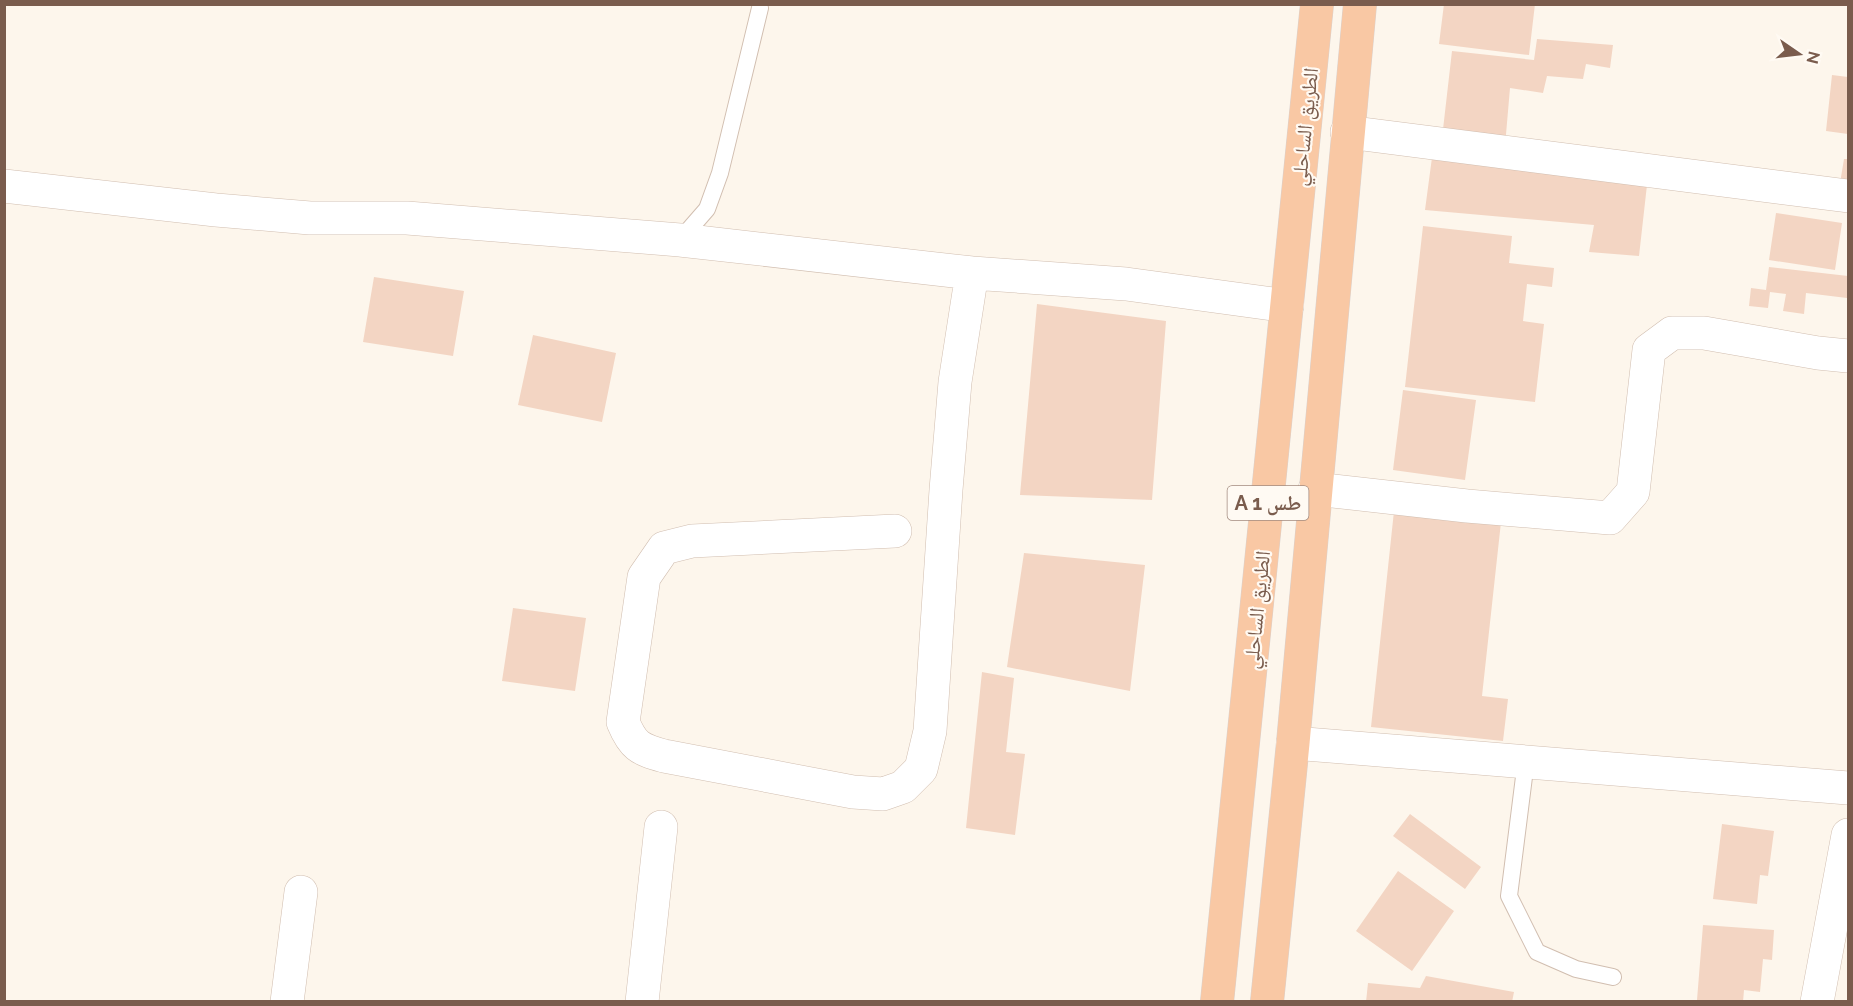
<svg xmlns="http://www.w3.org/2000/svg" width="1853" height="1006" viewBox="0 0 1853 1006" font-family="Raleway,'Noto Naskh Arabic',sans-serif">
<rect width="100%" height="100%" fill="#fdf6ec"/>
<path fill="#f3d5c3" d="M1444 4H1535L1529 55 1439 44Z
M1537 39 1613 45 1610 68 1586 64 1583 79 1547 76 1543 93 1510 88 1505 146 1442 138 1452 51 1534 60Z
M1832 75 1848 77V134L1826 131Z
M1433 150 1648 176 1639 256 1589 252 1594 225 1425 210Z
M1844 159H1848V184L1840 183Z
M1776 213 1842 223 1835 270 1769 260Z
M1423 226 1512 236 1509 263 1554 268 1552 287 1527 284 1523 321 1544 324 1535 402 1405 387Z
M1769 267 1848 276 1847 298 1806 293 1804 314 1783 311 1786 294 1770 292 1768 308 1749 306 1751 288 1766 290Z
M374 277 464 291 453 356 363 342Z
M1037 304 1166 321 1152 500 1020 495Z
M533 335 616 353 602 422 518 405Z
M1403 390 1476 400 1465 480 1393 470Z
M1394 511 1501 522 1482 696 1508 699 1503 741 1371 727Z
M1024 553 1145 565 1130 691 1007 667Z
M513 608 586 618 575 691 502 681Z
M982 672 1014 678 1006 752 1025 754 1015 835 966 828Z
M1410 814 1481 867 1465 889 1393 836Z
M1722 824 1774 831 1768 876 1760 875 1757 904 1713 899Z
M1398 871 1454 911 1412 971 1356 931Z
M1703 925 1774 930 1772 960 1763 959 1760 992 1744 990 1743 1002 1697 1000Z
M1426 976 1514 992 1512 1002H1366L1368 983 1420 988Z"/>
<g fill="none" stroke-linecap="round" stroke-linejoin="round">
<g stroke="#d1beb0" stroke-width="18">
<path id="service" d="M680 240 707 209 720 173 760 8
M1526 761 1509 896 1537 952 1576 969 1613 977"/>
</g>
<g stroke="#d1beb0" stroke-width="34">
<path id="minor" d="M1347 132 1848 196
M4 186 216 210 310 218H407L680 240 972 273 1126 284 1287 306
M1315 489 1467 506 1610 518 1633 492 1649 350 1672 333H1704L1818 353 1848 356
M895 531 692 541 664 548 644 577 623 722C633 746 639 749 664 756L853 792 883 794 903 787 921 769 930 731 946 490 955 382 972 273
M1293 743 1848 788
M287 1002 301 892
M642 1002 661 827
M1817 1002 1848 835"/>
</g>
<g stroke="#dad1cd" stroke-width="34">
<path id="trunk" d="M1217 1002 1317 4
M1267 1002 1293 743 1360 4"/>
</g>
<use href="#service" stroke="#fff" stroke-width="16"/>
<use href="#minor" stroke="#fff" stroke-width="33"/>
<use href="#trunk" stroke="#f9c8a4" stroke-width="33"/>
</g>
<g text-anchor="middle" stroke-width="4.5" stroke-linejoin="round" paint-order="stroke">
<rect fill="#fffaf3" stroke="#a28b7f" stroke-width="1.5" x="1227.5" y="486" width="81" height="34" rx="4.5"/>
<g font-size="20" font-weight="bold" fill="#7a5c4d">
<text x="1268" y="510">A 1 طس</text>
</g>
<g font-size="21" fill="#7a5c4d" stroke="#fffaf3">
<text transform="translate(1305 127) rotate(-84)" y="7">الطريق الساحلي</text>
<text transform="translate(1257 610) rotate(-84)" y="7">الطريق الساحلي</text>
</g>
</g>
<rect width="1853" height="1006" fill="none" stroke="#7a5c4d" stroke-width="12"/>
<g transform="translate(1799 54) rotate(104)" stroke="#fffaf3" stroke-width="4.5" paint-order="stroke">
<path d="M0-4.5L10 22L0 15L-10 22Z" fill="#7a5c4d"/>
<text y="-9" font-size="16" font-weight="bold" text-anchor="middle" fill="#7a5c4d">N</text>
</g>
</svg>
